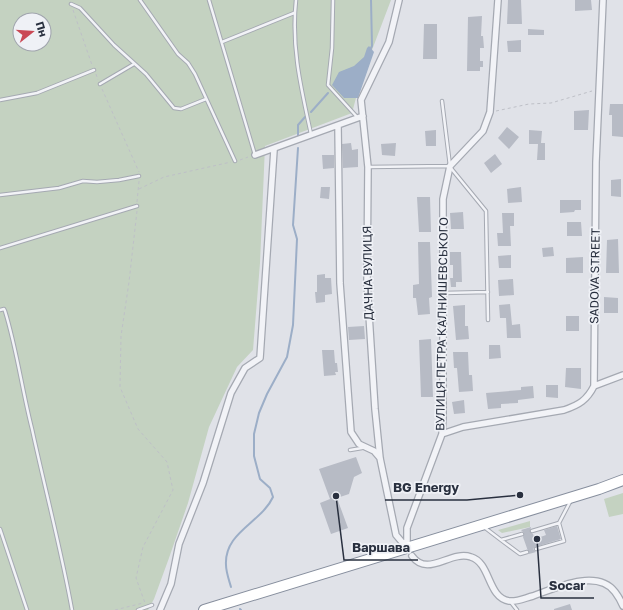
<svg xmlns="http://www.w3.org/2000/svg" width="623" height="610" viewBox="0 0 623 610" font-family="'Golos Text',sans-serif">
<rect width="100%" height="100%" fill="#e0e2e8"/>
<path fill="#c4d2c1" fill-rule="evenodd" d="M0 0H391L361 79 352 113 265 146 260 263 253 350 237 367 209 427 188 503 169 558 154 599 148 610H0ZM20 20H44V44H20Z
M623 493V514L609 517 604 499Z
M530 521V527L502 533 498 530Z"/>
<path fill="#9caec7" d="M369 46 374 52 358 98H344L332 85 339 72 354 66 364 57 367 48Z"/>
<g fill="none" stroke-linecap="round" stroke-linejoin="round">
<path stroke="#9caec7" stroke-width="2" d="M370 50 372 46 371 0
M311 112 328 93
M298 138V125L305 117
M231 587C229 580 226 572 226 565 224 532 261 523 273 497L270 488 260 479 254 456V434L259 413 267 394 287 357 293 325 297 239 293 225 298 148
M240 609 241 610"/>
</g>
<path fill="#b7bbc5" d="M508 0H521L522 24H507Z
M575 0H591L592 10 575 11Z
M482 16 481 36H483L484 48H480V61H483V67H480V71H467L468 17Z
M424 24H437V59H423Z
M528 29 544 30V35H528Z
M521 40V52H508L507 41Z
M610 104H623V137L612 136V115H609Z
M589 110 588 130H574V111Z
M507 127 519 137 509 149 498 138Z
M436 130V146H426L425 131Z
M529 130 542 131 541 143H545V160H537L538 144H529Z
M351 143 352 150 358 149V167L343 168 342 144Z
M396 143 395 156 382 155 381 144Z
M495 154 502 164 491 173 484 163Z
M322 155H334V168L323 169Z
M621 179V197L611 196V180Z
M321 187H330L329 199 320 198Z
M521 187 522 202 508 203 507 189Z
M417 197H430L431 232H419Z
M560 200H581V210H575L574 212 560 213Z
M463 212 464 229H451L450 213Z
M502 213H514V226H510L511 246H498L497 233H503Z
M567 222H581L582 236H567Z
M618 239 619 273H606L607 240Z
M418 242H430L432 297 429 298 430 314 418 315 416 298H413V285L419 284Z
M553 247 554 256 543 257 542 248Z
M450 252H461L462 282H456V287H451L450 278H453V265H450Z
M511 255V268H499L498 256Z
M583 257V273H566V258Z
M325 274V278H331L332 294 325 295V302L316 303 315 292H317V275Z
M513 279 514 295 499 296 498 280Z
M604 297 618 298V313H604Z
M510 304 512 325 520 324 521 338H507L506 318H500L499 305Z
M465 305V326H468L469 339 456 340 453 306Z
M566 316H579V331H566Z
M364 326 365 339 349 340 348 327Z
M431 339 433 397H421L419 340Z
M489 345H500L501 358 489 359Z
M322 350H334L335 363H337L338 372H335L336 375 324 376Z
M453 352H468L469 375H472L473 391 459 392 457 368H454Z
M566 368H581V389L565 387Z
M546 385H558V398L546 397Z
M533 386 534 398 518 400V403L501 404V408L488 409 486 393 521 390V387Z
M464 400 465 413 454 414 452 402Z
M356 457 362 473 354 477 349 494 337 498 348 528 331 534 320 503 330 499 319 469Z
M557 526 561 539 535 547 533 549 536 552 529 554 523 537 524 533 521 530 531 527 530 532 533 534 535 539 546 535 544 530Z
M570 604 572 610H554V609Z"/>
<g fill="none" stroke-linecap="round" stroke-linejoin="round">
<g stroke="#a5a9b2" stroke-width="4.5">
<path id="lane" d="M140 0 178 54 188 63 195 74 235 161
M209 0 255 155
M296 0C291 47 301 88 311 134
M333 0 332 48 328 85 358 118
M71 4 80 8 114 45 146 74 174 108 181 109 206 99
M222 42 294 13
M100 84 134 64
M0 100 37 93 94 70
M442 101 450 166
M368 167 449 166
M450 167 486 211 488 320
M0 195 59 188 83 181 97 182 119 180 139 176
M0 248 137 206
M444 293 488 292
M0 310 4 309 5 311C17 350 22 390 32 429 45 489 61 549 72 610
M350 450 362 448
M484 527 501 540 522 534
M0 529 27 610
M532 531 559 523 570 502
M501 540 520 554 527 552
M536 549 564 541 559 523
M510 601 517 610
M138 610 152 605"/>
</g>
<g stroke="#a5a9b2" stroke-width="8">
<path id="street" d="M399 0 389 42 361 100 368 167 367 283 375 409 380 458 396 535 407 548
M338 126 340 283 351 432 359 444 374 451 380 458
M255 155 363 116
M594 386 623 375
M442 434 463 427 564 410C579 405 587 400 594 386L596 162 603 0
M407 548V528L442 434 443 417V199L450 166 483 131 490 112 498 0
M412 556C428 578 450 550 471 557 491 563 487 597 509 601 517 602 525 598 533 596 555 588 597 568 615 592 618 596 621 601 623 606
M160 610 171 584 179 544 203 483 231 393 245 368 260 358 274 150"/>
</g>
<g stroke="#878f9e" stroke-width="12">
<path id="highway" d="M204 610 599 489 623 480"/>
</g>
<path stroke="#bec0c7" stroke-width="1" stroke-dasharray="3 3" stroke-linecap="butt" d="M73 10 92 65
M96 74 98 80
M102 89 139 172
M496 111 529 104 551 103 592 91
M240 160 248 157
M139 189 164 177 231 162
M137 202 139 181
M137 211 129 282 121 336 120 387 138 429 167 462 173 490 143 547 136 578 145 603
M115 610 143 603"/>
<use href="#lane" stroke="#f2f3f7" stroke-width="2.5"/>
<use href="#street" stroke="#f2f3f7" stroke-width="5.5"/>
<use href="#highway" stroke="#fff" stroke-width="10"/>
</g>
<g text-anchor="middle" stroke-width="3.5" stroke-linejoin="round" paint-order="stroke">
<g font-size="12" fill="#29303f" stroke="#eff1f6">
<text transform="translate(368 273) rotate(-91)" y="4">ДАЧНА ВУЛИЦЯ</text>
<text transform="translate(595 276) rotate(-89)" y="4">SADOVA STREET</text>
<text transform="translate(442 324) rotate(-89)" y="4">ВУЛИЦЯ ПЕТРА КАЛНИШЕВСЬКОГО</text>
</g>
</g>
<path fill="none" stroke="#29303f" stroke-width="1.5" d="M520 495L467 500H385M336 496L344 560H418M537 539L541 598H594"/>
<g fill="#29303f" stroke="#eff1f6" stroke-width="1.5">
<circle cx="520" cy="495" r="4"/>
<circle cx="336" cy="496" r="4"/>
<circle cx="537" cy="539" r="4"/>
</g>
<g font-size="13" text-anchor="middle" font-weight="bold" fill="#29303f" stroke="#eff1f6" stroke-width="3.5" stroke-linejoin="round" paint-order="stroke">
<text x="426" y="492">BG Energy</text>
<text x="381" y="552">Варшава</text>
<text x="567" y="590">Socar</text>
</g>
<g transform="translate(32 32) rotate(73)"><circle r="19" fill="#eff1f6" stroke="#a0a4ad"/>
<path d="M0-3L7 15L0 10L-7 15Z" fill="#ca4855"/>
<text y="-6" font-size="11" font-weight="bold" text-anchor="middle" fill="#29303f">Пн</text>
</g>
</svg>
